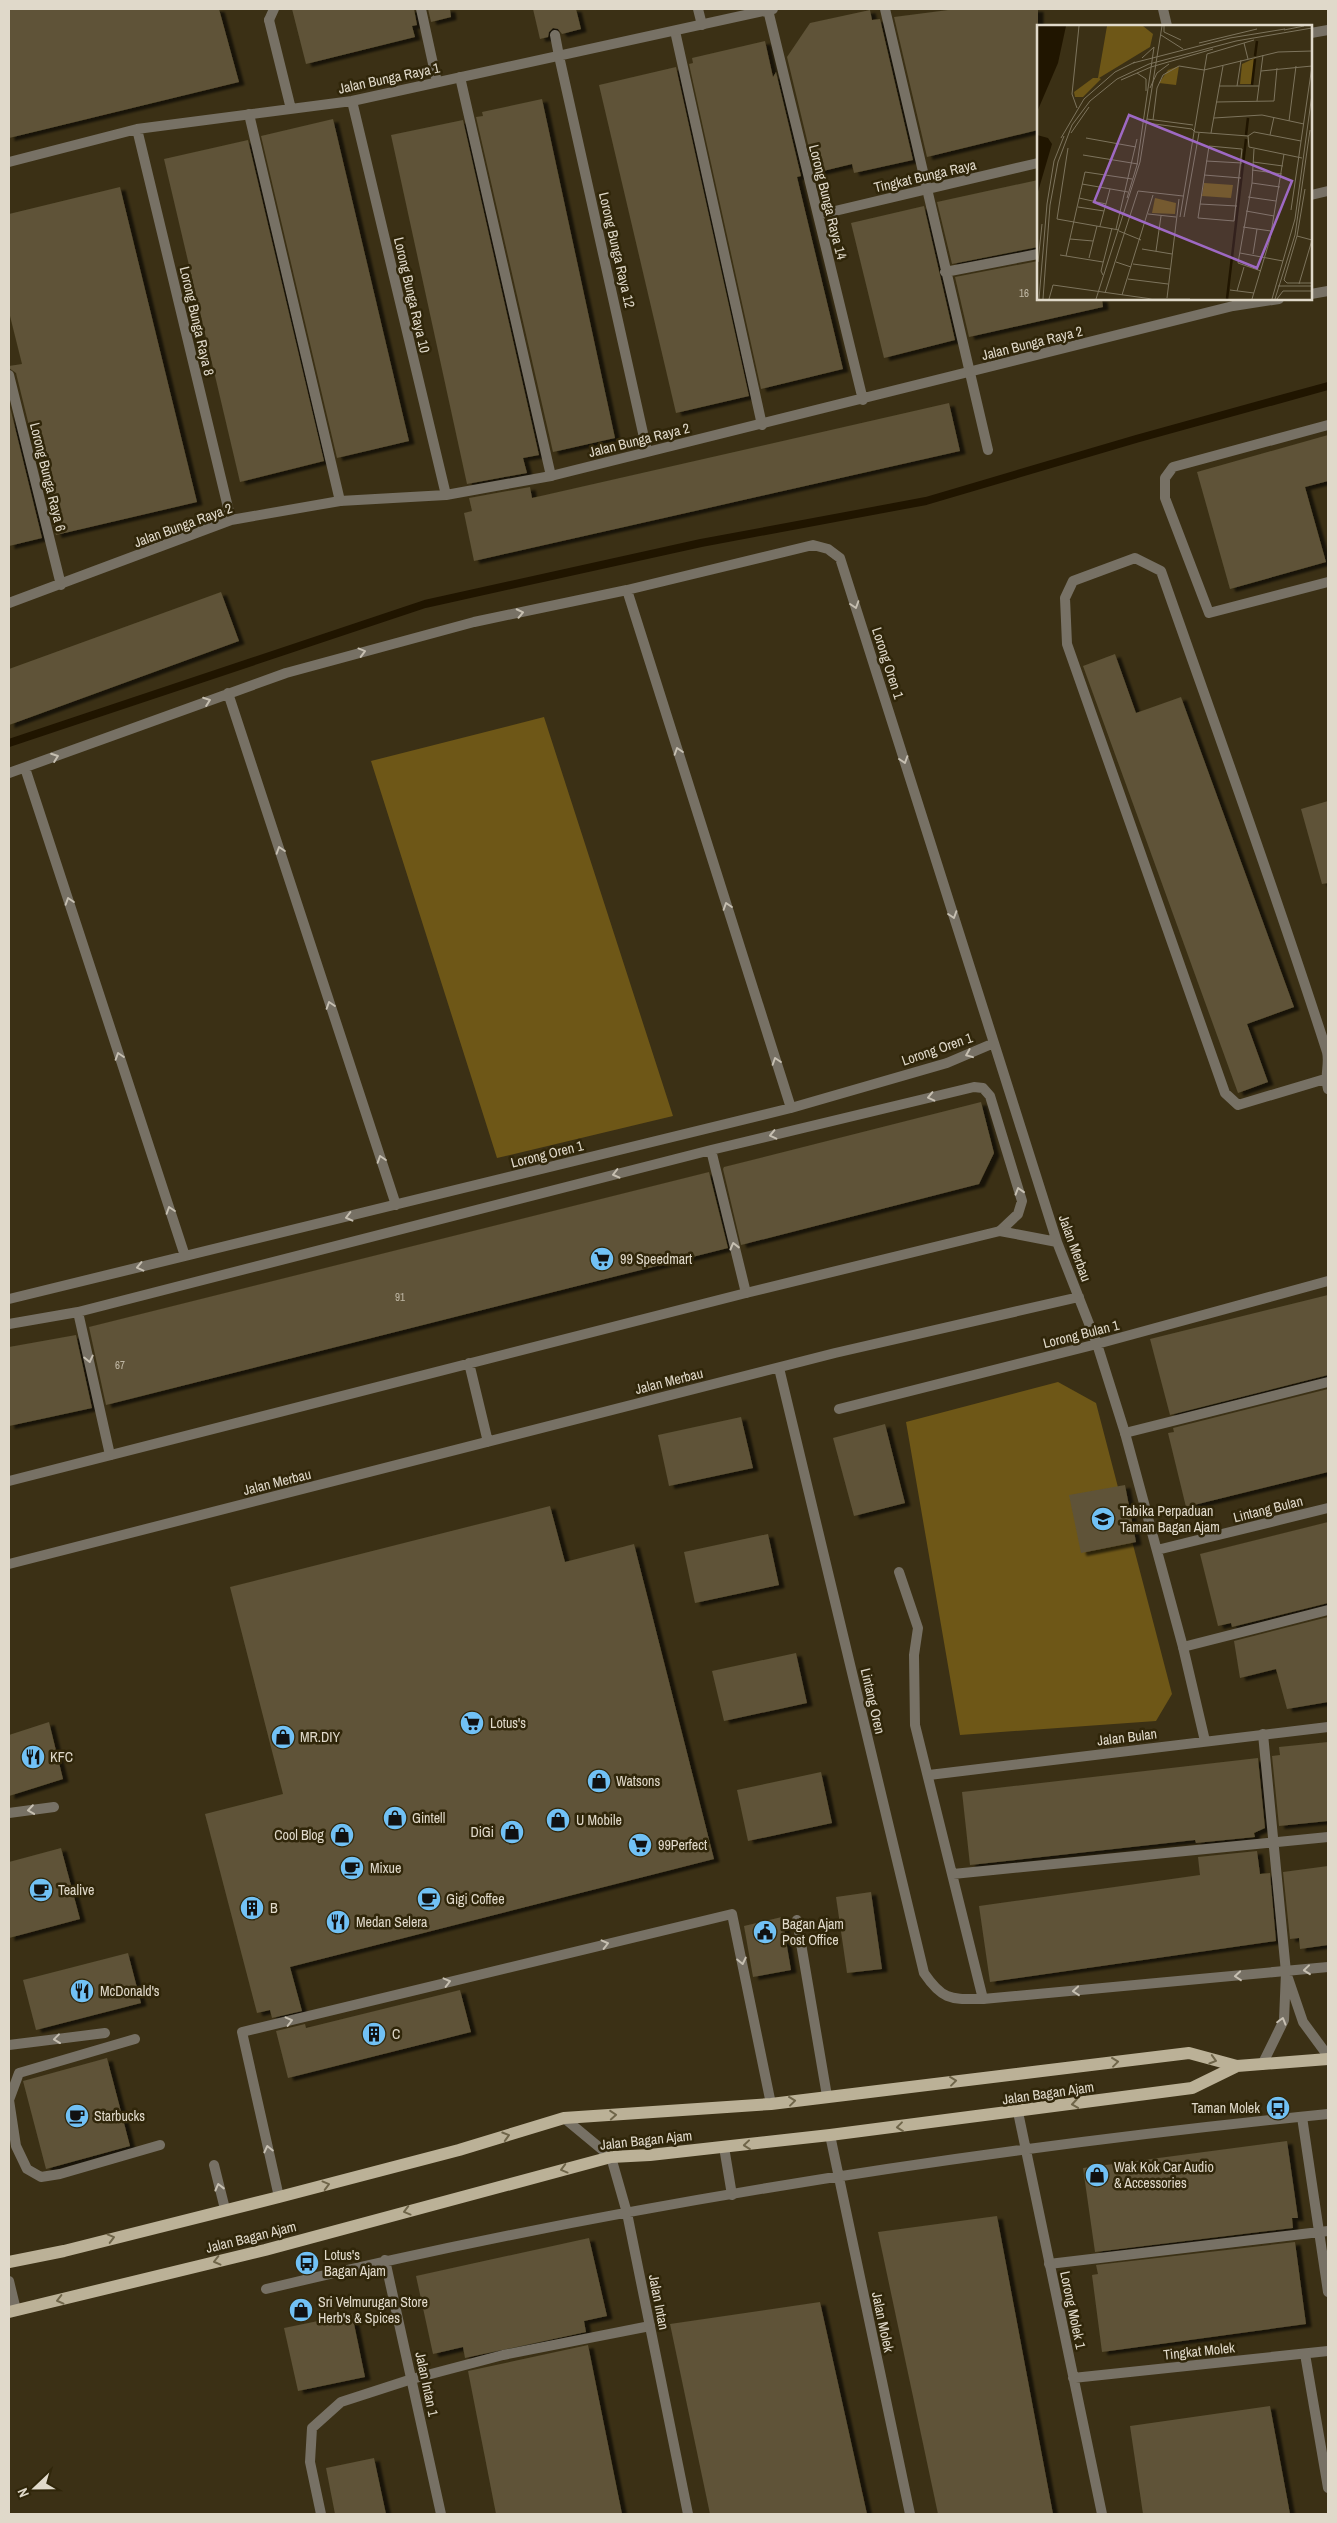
<svg xmlns="http://www.w3.org/2000/svg" width="1337" height="2523" viewBox="0 0 1337 2523" font-family="'Archivo Narrow',sans-serif">
<defs>
<filter id="shadow"><feDropShadow dx="5.5" dy="3" stdDeviation="1" flood-color="#0009"/></filter>
</defs>
<rect width="100%" height="100%" fill="#3b3015"/>
<path fill="#6e5717" d="M544 717 673 1116 497 1158 371 761Z
M1058 1382 1096 1403 1172 1694 1156 1721 960 1735 906 1422Z"/>
<g fill="none" stroke-linecap="round" stroke-linejoin="round">
<path stroke="#201500" stroke-width="8" d="M9 743 425 604 701 543 926 501 1136 439 1328 386"/>
</g>
<path fill="#5e5337" filter="url(#shadow)" d="M9 9H219L239 82 9 138Z
M292 9H414L417 25 412 26 415 37 306 64Z
M428 9H450L451 17 431 22Z
M533 9H576L581 29 562 34 558 29 553 28 549 32 548 37 540 39Z
M956 9H1038V130L927 157 894 17Z
M870 10 872 20 880 19 913 160 854 173 852 164 815 173 787 57 810 23Z
M765 41 773 77 776 72 801 176 797 177 843 369 761 389 689 64 693 63 692 58Z
M676 67 749 396 676 413 599 85Z
M542 99 615 438 553 452 476 117 483 116 482 112Z
M333 119 409 441 337 458 261 136Z
M463 120 539 455 523 458 527 473 467 484 391 135Z
M248 140 324 461 240 482 164 159Z
M1038 180V247L952 264 937 202Z
M120 187 197 502 56 535 16 373 9 368V366L22 364 9 312V214Z
M924 206 955 340 884 358 851 223Z
M1038 261V299H1102L1103 307 969 337 955 277Z
M9 403 42 538 9 546Z
M949 403 960 451 474 561 464 513 472 511 469 498 530 487 532 498Z
M1328 435V481L1305 487 1326 562 1230 589 1197 472Z
M221 592 239 641 9 725V669Z
M1115 654 1136 713 1181 697 1294 1007 1247 1024 1268 1082 1238 1093 1083 666Z
M1328 801V883L1322 884 1301 809Z
M981 1102 994 1153 979 1184 741 1245 723 1169 724 1167Z
M709 1172 728 1248 106 1405 89 1327Z
M1328 1295V1375L1170 1415 1150 1339Z
M76 1335 92 1408 9 1426V1347Z
M1328 1389V1472L1186 1507 1168 1433 1174 1432 1173 1428Z
M741 1417 753 1468 669 1486 658 1435Z
M885 1424 905 1503 854 1516 833 1438Z
M1125 1485 1136 1542 1081 1553 1069 1495Z
M550 1506 565 1562 634 1544 714 1859 290 1967 302 2011 272 2018 270 2010 257 2013 205 1814 283 1794 230 1587Z
M1328 1522V1603L1232 1627 1231 1623 1218 1626 1200 1554Z
M768 1534 779 1585 695 1603 684 1552Z
M1328 1617V1702L1287 1709 1276 1669 1240 1678 1234 1641Z
M796 1653 807 1703 724 1721 712 1671Z
M49 1722 63 1779 9 1796V1735Z
M1328 1742V1821L1279 1826 1272 1756 1280 1755 1279 1747Z
M1258 1758 1265 1828 1254 1833 1255 1837 1196 1843 1195 1840 970 1865 962 1792Z
M821 1772 832 1823 748 1841 737 1790Z
M61 1848 80 1919 9 1938V1862Z
M1257 1851 1260 1874 1270 1873 1276 1941 990 1982 979 1906 1200 1875 1198 1857Z
M1328 1866V1945L1300 1949 1299 1938 1290 1939 1283 1872Z
M871 1892 882 1969 847 1973 836 1897Z
M782 1917 791 1970 753 1977 744 1926Z
M128 1953 141 2003 36 2030 23 1980Z
M460 1990 471 2032 288 2078 276 2031 305 2024 306 2028Z
M107 2058 130 2146 46 2169 23 2081Z
M1287 2141 1298 2218H1292L1293 2228 1095 2252 1083 2168Z
M997 2216 1053 2514H938L878 2232Z
M589 2238 607 2316 584 2321 586 2332 465 2358 463 2347 433 2354 416 2276Z
M1295 2242 1306 2324 1102 2352 1092 2275 1098 2274 1096 2265Z
M820 2302 867 2514H710L670 2324Z
M352 2314 365 2377 298 2391 284 2328Z
M588 2345 622 2514H496L468 2371Z
M1270 2406 1290 2514H1143L1130 2426Z
M374 2458 386 2514H335L326 2468Z"/>
<g fill="none" stroke-linecap="round" stroke-linejoin="round">
<path stroke="#777165" stroke-width="10" d="M421 9 437 82
M698 9 702 25
M885 9 988 450
M269 20 274 9
M675 31 762 425
M1311 33 1328 30
M555 35 559 56
M460 77 551 476
M249 114 340 501
M1311 195 1328 191
M945 272 1038 254
M1328 425 1173 467 1165 478V498L1209 613 1328 582
M1325 1079 1238 1105 1225 1093 1067 644 1065 598 1073 581 1135 558 1161 571C1217 731 1275 890 1327 1052 1330 1064 1324 1076 1328 1089
M711 1150 746 1293
M78 1312 110 1455
M9 1324 78 1312 711 1150 974 1087 983 1088 990 1096 1022 1201 1018 1214 1000 1231
M1125 1433 1328 1382
M899 1572 918 1628 914 1655 915 1725 983 1999
M1183 1647 1328 1610
M1263 1734 1286 1972
M9 1813 54 1807
M953 1874 1328 1837
M797 1920 827 2096
M135 2039 19 2073 9 2100 16 2146 27 2169 41 2177 60 2174 160 2145
M9 2045 105 2033
M1302 2117 1328 2292
M724 2147 732 2195
M214 2165 225 2209
M279 2197 242 2032 732 1914 771 2104
M1049 2264 1328 2231
M321 2514 310 2462 312 2428 341 2402 412 2379 503 2355 650 2326"/>
<path stroke="#777165" stroke-width="10" d="M1163 9 1167 26
M768 10 863 400
M269 20 291 109
M559 56 647 451
M352 101 446 495
M137 129 231 520
M9 162 137 129 352 101 773 9
M818 215 1038 163
M1311 294 1328 291
M9 375 61 585
M627 590 791 1108
M9 603 231 520 340 501 446 495 551 476 1233 306 1279 299
M228 693 396 1205
M25 768 185 1256
M9 773 286 673 474 622 627 590 813 545 828 549 840 558 994 1043 947 1063 791 1108 9 1299
M994 1043 1057 1242 1097 1344 1125 1433 1183 1647 1205 1741
M469 1363 488 1442
M779 1368 924 1973C943 2001 951 1999 983 1999L1328 1967
M839 1409 1097 1344 1328 1281
M9 1481 746 1293 1000 1231 1057 1242
M1157 1550 1328 1508
M9 1564 835 1353 1079 1297
M929 1775 1328 1727
M1288 1978 1303 2022 1328 2056
M1262 2065 1284 2020 1286 1972
M1018 2112 1102 2514
M564 2118 611 2157 627 2213 688 2514
M830 2135 910 2514
M385 2260 441 2514
M9 2281 16 2310
M266 2289C615 2205 971 2150 1328 2114
M1305 2354 1328 2488
M1073 2378 1328 2351"/>
<path stroke="#bbb197" stroke-width="12" d="M9 2262 64 2251 279 2197 459 2150 564 2118 771 2104 1189 2053 1237 2066 1328 2059
M9 2312 265 2250 611 2157 650 2155 830 2135 1192 2088 1237 2066"/>
</g>
<defs><path id="oneway-chevron" d="M-2-3.5L2.5 0L-2 3.5" fill="none" stroke-width="1.6" stroke-linecap="round" stroke-linejoin="round" transform="scale(1.25)"/></defs>
<g stroke="#c6bfb1">
<use href="#oneway-chevron" transform="translate(855 605) rotate(72)"/>
<use href="#oneway-chevron" transform="translate(520 613) rotate(-12)"/>
<use href="#oneway-chevron" transform="translate(362 652) rotate(-15)"/>
<use href="#oneway-chevron" transform="translate(207 701) rotate(-20)"/>
<use href="#oneway-chevron" transform="translate(678 751) rotate(-108)"/>
<use href="#oneway-chevron" transform="translate(55 757) rotate(-20)"/>
<use href="#oneway-chevron" transform="translate(904 760) rotate(72)"/>
<use href="#oneway-chevron" transform="translate(280 850) rotate(-108)"/>
<use href="#oneway-chevron" transform="translate(69 901) rotate(-108)"/>
<use href="#oneway-chevron" transform="translate(727 906) rotate(-108)"/>
<use href="#oneway-chevron" transform="translate(953 915) rotate(72)"/>
<use href="#oneway-chevron" transform="translate(330 1005) rotate(-108)"/>
<use href="#oneway-chevron" transform="translate(969 1054) rotate(158)"/>
<use href="#oneway-chevron" transform="translate(119 1056) rotate(-108)"/>
<use href="#oneway-chevron" transform="translate(776 1061) rotate(-108)"/>
<use href="#oneway-chevron" transform="translate(931 1097) rotate(167)"/>
<use href="#oneway-chevron" transform="translate(773 1135) rotate(167)"/>
<use href="#oneway-chevron" transform="translate(381 1159) rotate(-108)"/>
<use href="#oneway-chevron" transform="translate(616 1174) rotate(166)"/>
<use href="#oneway-chevron" transform="translate(1019 1191) rotate(-107)"/>
<use href="#oneway-chevron" transform="translate(170 1210) rotate(-108)"/>
<use href="#oneway-chevron" transform="translate(349 1217) rotate(166)"/>
<use href="#oneway-chevron" transform="translate(734 1246) rotate(-104)"/>
<use href="#oneway-chevron" transform="translate(140 1267) rotate(167)"/>
<use href="#oneway-chevron" transform="translate(89 1359) rotate(77)"/>
<use href="#oneway-chevron" transform="translate(31 1810) rotate(172)"/>
<use href="#oneway-chevron" transform="translate(605 1944) rotate(-14)"/>
<use href="#oneway-chevron" transform="translate(742 1961) rotate(78)"/>
<use href="#oneway-chevron" transform="translate(1307 1970) rotate(174)"/>
<use href="#oneway-chevron" transform="translate(1238 1976) rotate(175)"/>
<use href="#oneway-chevron" transform="translate(447 1982) rotate(-14)"/>
<use href="#oneway-chevron" transform="translate(1076 1991) rotate(175)"/>
<use href="#oneway-chevron" transform="translate(289 2021) rotate(-14)"/>
<use href="#oneway-chevron" transform="translate(1282 2021) rotate(-74)"/>
<use href="#oneway-chevron" transform="translate(57 2039) rotate(173)"/>
<use href="#oneway-chevron" transform="translate(268 2149) rotate(-103)"/>
<use href="#oneway-chevron" transform="translate(219 2187) rotate(-104)"/>
</g>
<g stroke="#6f6549">
<use href="#oneway-chevron" transform="translate(1213 2060) rotate(16)"/>
<use href="#oneway-chevron" transform="translate(1115 2062) rotate(-7)"/>
<use href="#oneway-chevron" transform="translate(953 2081) rotate(-7)"/>
<use href="#oneway-chevron" transform="translate(792 2101) rotate(-7)"/>
<use href="#oneway-chevron" transform="translate(1075 2104) rotate(172)"/>
<use href="#oneway-chevron" transform="translate(613 2115) rotate(-4)"/>
<use href="#oneway-chevron" transform="translate(900 2127) rotate(173)"/>
<use href="#oneway-chevron" transform="translate(506 2136) rotate(-17)"/>
<use href="#oneway-chevron" transform="translate(747 2145) rotate(174)"/>
<use href="#oneway-chevron" transform="translate(564 2169) rotate(165)"/>
<use href="#oneway-chevron" transform="translate(326 2185) rotate(-15)"/>
<use href="#oneway-chevron" transform="translate(407 2211) rotate(165)"/>
<use href="#oneway-chevron" transform="translate(111 2238) rotate(-15)"/>
<use href="#oneway-chevron" transform="translate(217 2261) rotate(166)"/>
<use href="#oneway-chevron" transform="translate(60 2300) rotate(166)"/>
</g>
<defs>
<g id="supermarket-disc" transform="scale(1.25)"><circle r="9.5" fill="#71c1f5" stroke="#30260a"/><path d="M-6-5.5h2.5l.6 2H6L4.5 2H-2.5L-4.4-4H-6ZM-1.5 3.2a1.3 1.3 0 1 0 .1 0ZM3 3.2a1.3 1.3 0 1 0 .1 0Z" fill="#111"/></g>
<g id="school-disc" transform="scale(1.25)"><circle r="9.5" fill="#71c1f5" stroke="#30260a"/><path d="M0-5L7-2L0 1L-7-2ZM-4 1L0 2.5L4 1V4Q0 6-4 4Z" fill="#111"/></g>
<g id="shop-disc" transform="scale(1.25)"><circle r="9.5" fill="#71c1f5" stroke="#30260a"/><path d="M-5-2.5h2.3a2.7 3.5 0 0 1 5.4 0H5L5.5 6h-11ZM-1.5-2.5h3a1.5 2.3 0 0 0-3 0Z" fill="#111"/></g>
<g id="restaurant-disc" transform="scale(1.25)"><circle r="9.5" fill="#71c1f5" stroke="#30260a"/><path d="M-5-6h1v4h1v-4h1v4h1v-4h1v5L-1.5 .5V6h-2V.5L-5-1ZM5-6V6H3V1.5H1.5Q1.5-4 5-6Z" fill="#111"/></g>
<g id="cafe-disc" transform="scale(1.25)"><circle r="9.5" fill="#71c1f5" stroke="#30260a"/><path d="M-5.5-4.5H6V0H3Q3 3.5 0 3.5H-2.5Q-5.5 3.5-5.5 0ZM3-3.2v2h1.7v-2ZM-6 4.5H4V6H-6Z" fill="#111"/></g>
<g id="building-disc" transform="scale(1.25)"><circle r="9.5" fill="#71c1f5" stroke="#30260a"/><path d="M-4-6H4V6H1V3H-1V6H-4ZM-2.5-4.3h1.7v1.8h-1.7ZM.8-4.3h1.7v1.8H.8ZM-2.5-1h1.7V.8h-1.7ZM.8-1h1.7V.8H.8Z" fill="#111"/></g>
<g id="civic-disc" transform="scale(1.25)"><circle r="9.5" fill="#71c1f5" stroke="#30260a"/><path d="M-.6-6.5H3V-4.5H.6V-3L4-1V1h2V6H-6V1h2V-1L-.6-3ZM-1.2 2.5V6h2.4V2.5Z" fill="#111"/></g>
<g id="bus-disc" transform="scale(1.25)"><circle r="9.5" fill="#71c1f5" stroke="#30260a"/><path d="M-5-6H5V4H4V6H2V4H-2V6H-4V4H-5ZM-3.5-4V0h7V-4ZM-3.5 1.2v1.5H-2V1.2ZM2 1.2v1.5H3.5V1.2Z" fill="#111"/></g>
</defs>
<g fill-rule="evenodd">
<use href="#supermarket-disc" x="602" y="1259"/>
<use href="#school-disc" x="1103" y="1519"/>
<use href="#supermarket-disc" x="472" y="1723"/>
<use href="#shop-disc" x="283" y="1737"/>
<use href="#restaurant-disc" x="33" y="1757"/>
<use href="#shop-disc" x="599" y="1781"/>
<use href="#shop-disc" x="395" y="1818"/>
<use href="#shop-disc" x="558" y="1820"/>
<use href="#shop-disc" x="512" y="1832"/>
<use href="#shop-disc" x="342" y="1835"/>
<use href="#supermarket-disc" x="640" y="1845"/>
<use href="#cafe-disc" x="352" y="1868"/>
<use href="#cafe-disc" x="41" y="1890"/>
<use href="#cafe-disc" x="429" y="1899"/>
<use href="#building-disc" x="252" y="1908"/>
<use href="#restaurant-disc" x="338" y="1922"/>
<use href="#civic-disc" x="765" y="1932"/>
<use href="#restaurant-disc" x="82" y="1991"/>
<use href="#building-disc" x="374" y="2034"/>
<use href="#bus-disc" x="1278" y="2108"/>
<use href="#cafe-disc" x="77" y="2116"/>
<use href="#shop-disc" x="1097" y="2175"/>
<use href="#bus-disc" x="307" y="2263"/>
<use href="#shop-disc" x="301" y="2310"/>
</g>
<g text-anchor="middle" stroke-width="5" stroke-linejoin="round" paint-order="stroke">
<g font-size="11" fill="#c0b8a5">
<text x="1024" y="297">16</text>
<text x="400" y="1301">91</text>
<text x="120" y="1369">67</text>
</g>
<g font-size="14" fill="#e0d9ca" stroke="#30260a">
<text transform="translate(389 78) rotate(-12)" y="5">Jalan Bunga Raya 1</text>
<text transform="translate(925 176) rotate(-13)" y="5">Tingkat Bunga Raya</text>
<text transform="translate(828 202) rotate(76)" y="5">Lorong Bunga Raya 14</text>
<text transform="translate(617 250) rotate(77)" y="5">Lorong Bunga Raya 12</text>
<text transform="translate(412 295) rotate(77)" y="5">Lorong Bunga Raya 10</text>
<text transform="translate(197 321) rotate(77)" y="5">Lorong Bunga Raya 8</text>
<text transform="translate(1032 343) rotate(-14)" y="5">Jalan Bunga Raya 2</text>
<text transform="translate(639 440) rotate(-14)" y="5">Jalan Bunga Raya 2</text>
<text transform="translate(48 477) rotate(76)" y="5">Lorong Bunga Raya 6</text>
<text transform="translate(183 525) rotate(-20)" y="5">Jalan Bunga Raya 2</text>
<text transform="translate(888 663) rotate(72)" y="5">Lorong Oren 1</text>
<text transform="translate(937 1049) rotate(-19)" y="5">Lorong Oren 1</text>
<text transform="translate(547 1154) rotate(-14)" y="5">Lorong Oren 1</text>
<text transform="translate(1075 1248) rotate(70)" y="5">Jalan Merbau</text>
<text transform="translate(1081 1334) rotate(-14)" y="5">Lorong Bulan 1</text>
<text transform="translate(669 1381) rotate(-14)" y="5">Jalan Merbau</text>
<text transform="translate(277 1482) rotate(-14)" y="5">Jalan Merbau</text>
<text transform="translate(1268 1509) rotate(-14)" y="5">Lintang Bulan</text>
<text transform="translate(873 1701) rotate(77)" y="5">Lintang Oren</text>
<text transform="translate(1127 1737) rotate(-7)" y="5">Jalan Bulan</text>
<text transform="translate(1048 2093) rotate(-8)" y="5">Jalan Bagan Ajam</text>
<text transform="translate(646 2140) rotate(-6)" y="5">Jalan Bagan Ajam</text>
<text transform="translate(251 2237) rotate(-14)" y="5">Jalan Bagan Ajam</text>
<text transform="translate(659 2302) rotate(79)" y="5">Jalan Intan</text>
<text transform="translate(1073 2310) rotate(78)" y="5">Lorong Molek 1</text>
<text transform="translate(883 2322) rotate(78)" y="5">Jalan Molek</text>
<text transform="translate(1199 2351) rotate(-6)" y="5">Tingkat Molek</text>
<text transform="translate(427 2384) rotate(78)" y="5">Jalan Intan 1</text>
</g>
<g font-size="14" fill="#e0d9ca" stroke="#30260a" text-anchor="start">
<text x="620" y="1264">99 Speedmart</text>
<text x="1120" y="1516">Tabika Perpaduan<tspan x="1120" dy="16">Taman Bagan Ajam</tspan></text>
<text x="490" y="1728">Lotus's</text>
<text x="300" y="1742">MR.DIY</text>
<text x="50" y="1762">KFC</text>
<text x="616" y="1786">Watsons</text>
<text x="412" y="1823">Gintell</text>
<text x="576" y="1825">U Mobile</text>
<text x="494" y="1837" text-anchor="end">DiGi</text>
<text x="324" y="1840" text-anchor="end">Cool Blog</text>
<text x="658" y="1850">99Perfect</text>
<text x="370" y="1873">Mixue</text>
<text x="58" y="1895">Tealive</text>
<text x="446" y="1904">Gigi Coffee</text>
<text x="270" y="1913">B</text>
<text x="356" y="1927">Medan Selera</text>
<text x="782" y="1929">Bagan Ajam<tspan x="782" dy="16">Post Office</tspan></text>
<text x="100" y="1996">McDonald's</text>
<text x="392" y="2039">C</text>
<text x="1260" y="2113" text-anchor="end">Taman Molek</text>
<text x="94" y="2121">Starbucks</text>
<text x="1114" y="2172">Wak Kok Car Audio<tspan x="1114" dy="16">&amp; Accessories</tspan></text>
<text x="324" y="2260">Lotus's<tspan x="324" dy="16">Bagan Ajam</tspan></text>
<text x="318" y="2307">Sri Velmurugan Store<tspan x="318" dy="16">Herb's &amp; Spices</tspan></text>
</g>
</g>
<g transform="translate(1037 25)">
<rect width="275" height="275" fill="#3b3015"/>
<path d="M70 1H106L116 9 113 22 62 53 64 54 46 72H38L37 67 56 53H61ZM218 33 215 59H203L205 39ZM142 41 139 60 122 58 131 45ZM167 158 196 160 194 173 165 171ZM118 173 139 178 138 189 115 188Z" fill="#6e5717"/>
<path d="M0 1H29L21 38 0 87ZM0 110 11 113 15 119 0 170Z" fill="#201500"/>
<path fill="none" stroke="#201500" stroke-width="2.5" d="M218 31 220 16M215 60 218 34M209 110 211 93M190 274 209 114"/>
<path fill="none" stroke="#7d745d" stroke-width="1" d="M127 1V7L144 15M247 5 267 1M124 10 146 24M162 18 220 4M207 18 211 34M105 33 117 22M96 38 193 13 248 4M167 45 241 27 275 26M224 46 275 41M100 48 109 54V66M84 55 114 42 176 24M182 61H222M200 61 204 35M113 63 120 48 132 39M220 76 226 30M179 77 237 76 240 43M40 83 35 69 42 1M177 93 225 90 267 99M110 94 156 100M116 95 120 63 126 50 142 41 167 45M252 96 259 41M110 98 155 104 158 107 211 111M34 108 52 82M174 108 186 41M233 110 237 92M211 111 212 122 265 133M211 111 217 107 264 116M24 113 47 74 78 47 98 37M49 113 99 122M172 121 205 124 197 196 161 193ZM31 123 20 194 82 205M217 124 215 158 201 238 224 246M46 130 101 139M169 136 205 138M216 137 246 141M215 145 245 149M167 150 204 153M215 158 243 162M45 159 91 167M268 164 260 211 247 255 250 258H275M211 172 239 176M42 173 69 179M90 173 100 140 117 22M163 179 200 181M41 182 67 186M254 185 275 41M209 186 237 191M111 189 139 192M143 192 170 29 217 15M147 192 162 108M63 201 73 164M206 202 234 206M79 204 100 114M82 206 104 215M260 211 275 215M33 214 56 216M105 224 135 229M119 226 124 191M203 228 246 236M216 229 220 204M23 230 66 237M29 231 48 147 95 154M52 233 60 201M1 237 5 199M79 237 94 242M96 239 133 244M66 250 64 246 75 203M91 254 131 259M262 259 275 215M241 261H275M193 265 217 268M200 266 207 242M68 268 101 166 146 171M85 270 116 170M130 273 142 174M2 274 10 179 17 136 27 111M6 274 13 180 21 137 35 100 53 76 80 54 112 39 199 16 275 3M12 274 16 260 115 274H153M59 274 103 137 125 1M215 274 233 214 247 129M235 274 258 194 275 69M238 274 258 210 273 105M240 274 246 266H275"/>
<path fill="#9e69c3" fill-opacity="0.15" stroke="#9e69c3" stroke-width="2.5" d="M92 90 255 156 220 243 57 177Z"/>
<rect width="275" height="275" fill="none" stroke="#e0d9ca" stroke-width="2.5"/>
</g>
<rect width="1337" height="2523" fill="none" stroke="#e0d9ca" stroke-width="20"/>
<g transform="translate(35 2488) rotate(248)" stroke="#30260a" stroke-width="4" paint-order="stroke">
<path d="M0-4L9 19L0 12L-9 19Z" fill="#e0d9ca"/>
<text y="-8" font-size="14" font-weight="bold" text-anchor="middle" fill="#e0d9ca">N</text>
</g>
</svg>
